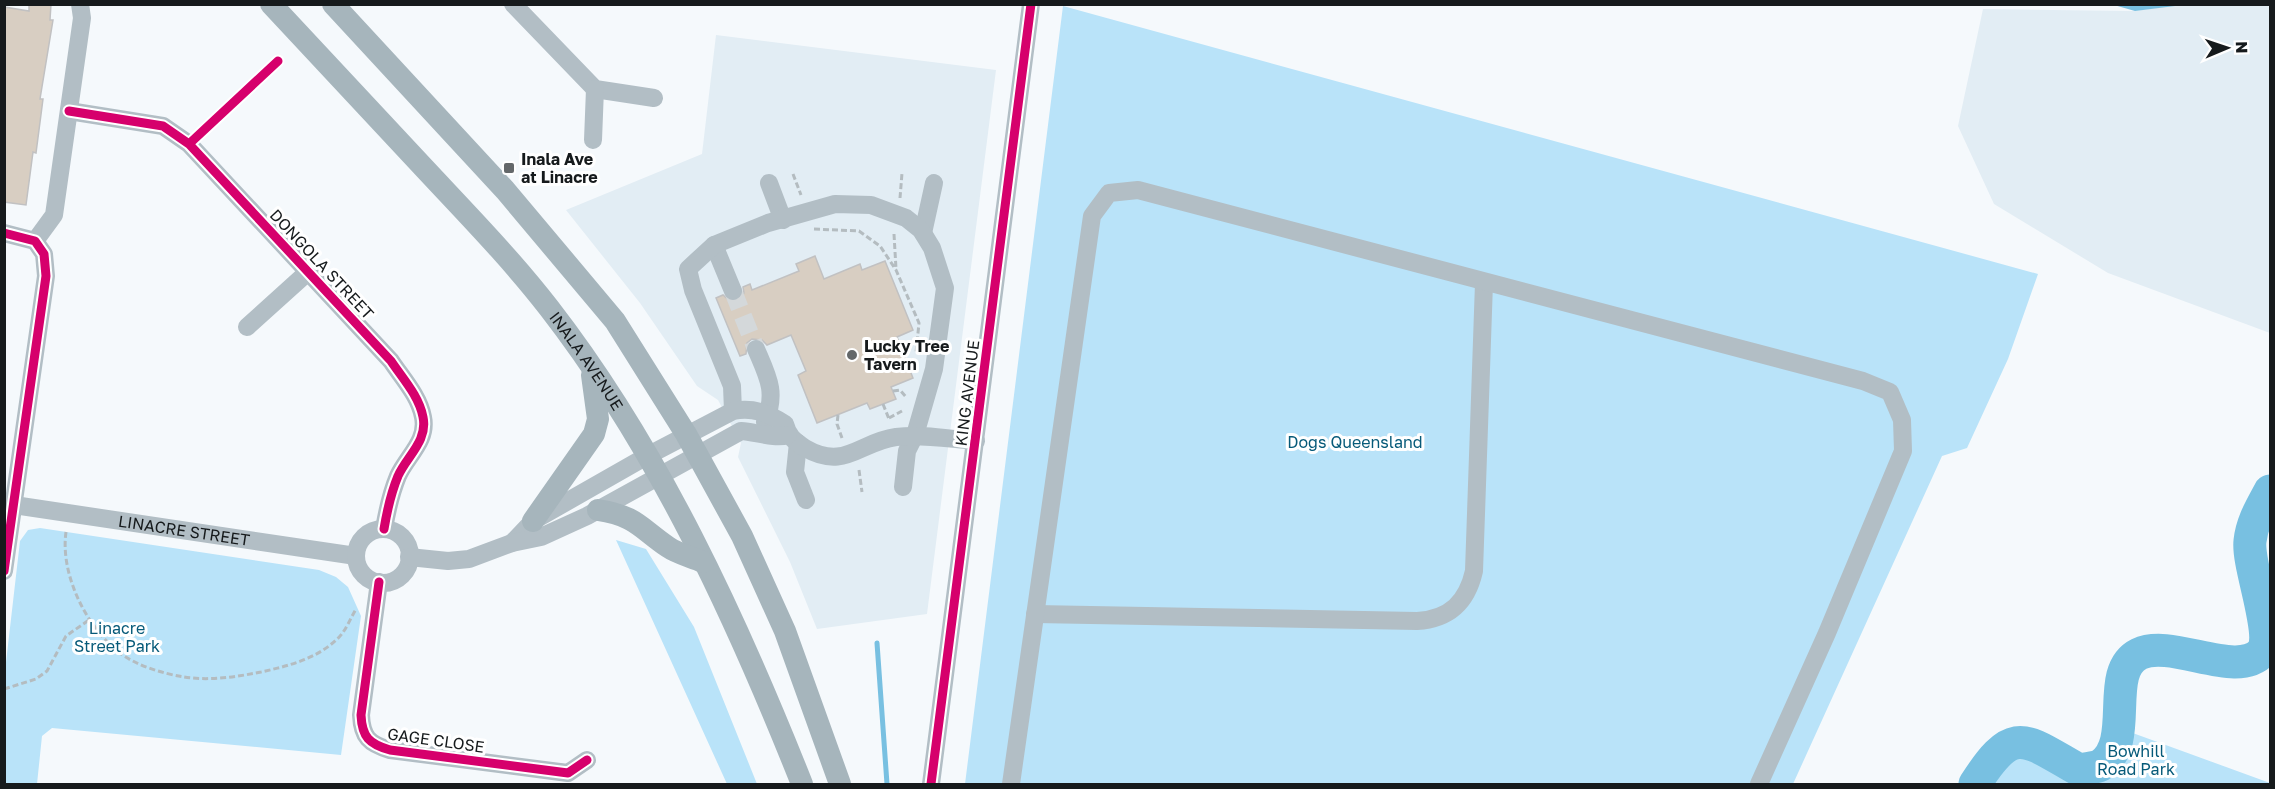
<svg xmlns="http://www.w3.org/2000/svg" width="2275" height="789" viewBox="0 0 2275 789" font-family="'Golos Text',sans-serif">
<rect width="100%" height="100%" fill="#f5f9fc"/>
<path fill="#e2edf4" d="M2183 4 2270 5V333L2108 273 1994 204 1958 126 1983 9 2135 11Z
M716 35 996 70 927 614 817 629 790 562 738 457 741 443 718 400 697 386 640 303 566 210 702 154Z"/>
<path fill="#b9e3f9" d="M1063 6 2038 274 2008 359 1967 448 1942 456 1793 784H965Z
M40 528 319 570 336 577 348 587 361 616 341 755 52 728 42 736 37 784H5V671L20 541 28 530Z
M616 540 646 549 694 627 757 784H727Z
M2119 728 2270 783V784H1975C2014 723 2024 739 2079 770 2108 764 2111 756 2119 728Z"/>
<path fill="#78c0e1" d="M2114 5V4L2183 5 2135 11Z"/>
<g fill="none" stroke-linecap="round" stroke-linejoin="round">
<path stroke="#78c0e1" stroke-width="5" d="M877 643 887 784"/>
<path stroke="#78c0e1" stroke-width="33" d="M1975 784C2014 723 2024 739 2079 770 2085 769 2095 768 2101 765 2136 741 2103 672 2139 654 2172 638 2237 680 2262 652 2275 633 2247 566 2250 541 2252 522 2261 508 2270 491"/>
</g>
<path fill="#d8cec2" stroke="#c1c1c2" stroke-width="1.5" d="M29 4H51L50 20H53L40 99H43L36 153 33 152 26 205 4 202V7L29 11Z
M815 256 824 279 860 264 862 270 885 261 913 330 897 337 913 378 891 387 896 399 870 409 867 403 817 423 798 375 806 371 791 335 767 345 762 340 752 339 747 343 746 354 740 356 716 298 723 295 731 302 738 301 744 293 743 287 750 284 752 290 799 271 796 264Z"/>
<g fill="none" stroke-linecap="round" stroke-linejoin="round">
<path stroke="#d4d8da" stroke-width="18" stroke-dasharray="18 9" stroke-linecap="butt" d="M733 291 756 349"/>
<path stroke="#b4bcc0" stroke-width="3" stroke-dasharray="6 3" stroke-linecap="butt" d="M793 174 801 195
M900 198 902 173
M814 229 859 231 880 246 896 270 919 323 916 353
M894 234 896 269
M893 391 900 390 906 397
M883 404 889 419
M838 415 837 424 842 438
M889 418 902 411
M859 470 862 492
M66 532C60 574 86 627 120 653 135 665 164 674 184 677 209 681 236 677 261 672 288 666 316 659 336 640 345 633 350 619 356 609
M4 689 36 679 47 671 66 636 89 620"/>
<g stroke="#b2bec5" stroke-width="18">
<path d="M513 4 595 89 654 98"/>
<path d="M69 111 163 126 189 144 391 361C403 379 419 396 423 417 428 441 407 456 398 476 391 493 387 511 384 529"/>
<path d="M593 140 595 89"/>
<path d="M769 183 783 220"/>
<path d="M4 233 35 241 44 254 46 276 4 571"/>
<path d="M923 233 934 183"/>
<path d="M35 241 54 215 82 18 80 4"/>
<path d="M714 245 733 291"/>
<path d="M247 327 309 271"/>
<path d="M756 349C768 377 777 392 765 422"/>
<path d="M733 411 732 386 693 290 688 269 714 245 768 223 835 204 871 205 906 218 921 230 932 248 945 288 934 369 915 435 907 451 903 487"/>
<path d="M798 443 795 472 806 500"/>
<path id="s1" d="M14 505 356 556"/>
<circle cx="383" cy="556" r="27"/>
<path d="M512 543 533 521 647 456 733 411C753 407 768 413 785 424 788 436 794 441 805 448 845 471 859 442 896 437 923 434 949 439 976 441"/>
<path d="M409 557 448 561 469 559 512 543 541 537 587 516 741 431C756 432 774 439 788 435"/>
<path d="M379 582 361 715C362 737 369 744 390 750L568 773 587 760"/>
<path d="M1035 614 1417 621C1450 619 1467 602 1474 571L1484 283"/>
<path d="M931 784 1031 4"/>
<path d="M1011 784 1092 216 1109 193 1138 190 1863 381 1890 392 1902 420 1903 451 1827 633 1759 784"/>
</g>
<g stroke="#a6b5bc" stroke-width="22">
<path id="s2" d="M271 4C322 59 374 114 425 169 467 214 511 259 549 308 659 450 736 618 802 784"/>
<path d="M333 4 505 190 615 321 686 434 742 536 785 631 840 784"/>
<path d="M598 510C636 516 639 527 668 547 678 554 692 557 703 562"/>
<path d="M533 521 594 434 598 419 592 375"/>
</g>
<g stroke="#fff" stroke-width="13">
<path id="cycleway" d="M69 111 163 126 189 144 391 361C403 379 419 396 423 417 428 441 407 456 398 476 391 493 387 511 384 529
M189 144 278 61
M4 233 35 241 44 254 46 276 4 571
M379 582 361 715C362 737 369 744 390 750L568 773 587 760
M931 784 1031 4"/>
</g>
<use href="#cycleway" stroke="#d6006c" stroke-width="9"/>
</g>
<g fill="#64686a" stroke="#fff" stroke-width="2">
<rect x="503" y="162" width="12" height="12" rx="3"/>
<circle cx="852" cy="355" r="6"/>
</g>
<g text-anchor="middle" stroke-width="6" stroke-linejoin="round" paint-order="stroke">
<g font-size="16" font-weight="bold" fill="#161a1c" stroke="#fff" text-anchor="start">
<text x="521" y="165">Inala Ave<tspan x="521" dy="18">at Linacre</tspan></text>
<text x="864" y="352">Lucky Tree<tspan x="864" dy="18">Tavern</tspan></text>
</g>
<g font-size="16" fill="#161a1c" stroke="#fff">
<text transform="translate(322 264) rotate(47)" y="6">DONGOLA STREET</text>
<text dy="6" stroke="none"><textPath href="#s2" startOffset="477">INALA AVENUE</textPath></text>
<text transform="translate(967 393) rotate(-83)" y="6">KING AVENUE</text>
<text dy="6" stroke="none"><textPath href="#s1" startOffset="172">LINACRE STREET</textPath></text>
<text transform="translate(436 740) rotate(8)" y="6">GAGE CLOSE</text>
</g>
<g font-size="16" fill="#065a79" stroke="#fff">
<text x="1355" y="448">Dogs Queensland</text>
<text x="117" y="634">Linacre<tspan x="117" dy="18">Street Park</tspan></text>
<text x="2136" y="757">Bowhill<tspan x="2136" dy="18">Road Park</tspan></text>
</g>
</g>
<rect width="2275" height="789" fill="none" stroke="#161a1c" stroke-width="12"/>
<g transform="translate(2227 48) rotate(88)" stroke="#ffffff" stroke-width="4.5" paint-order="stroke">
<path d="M0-4.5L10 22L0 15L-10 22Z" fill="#161a1c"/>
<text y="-9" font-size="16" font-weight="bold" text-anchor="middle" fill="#161a1c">N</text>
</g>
</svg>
